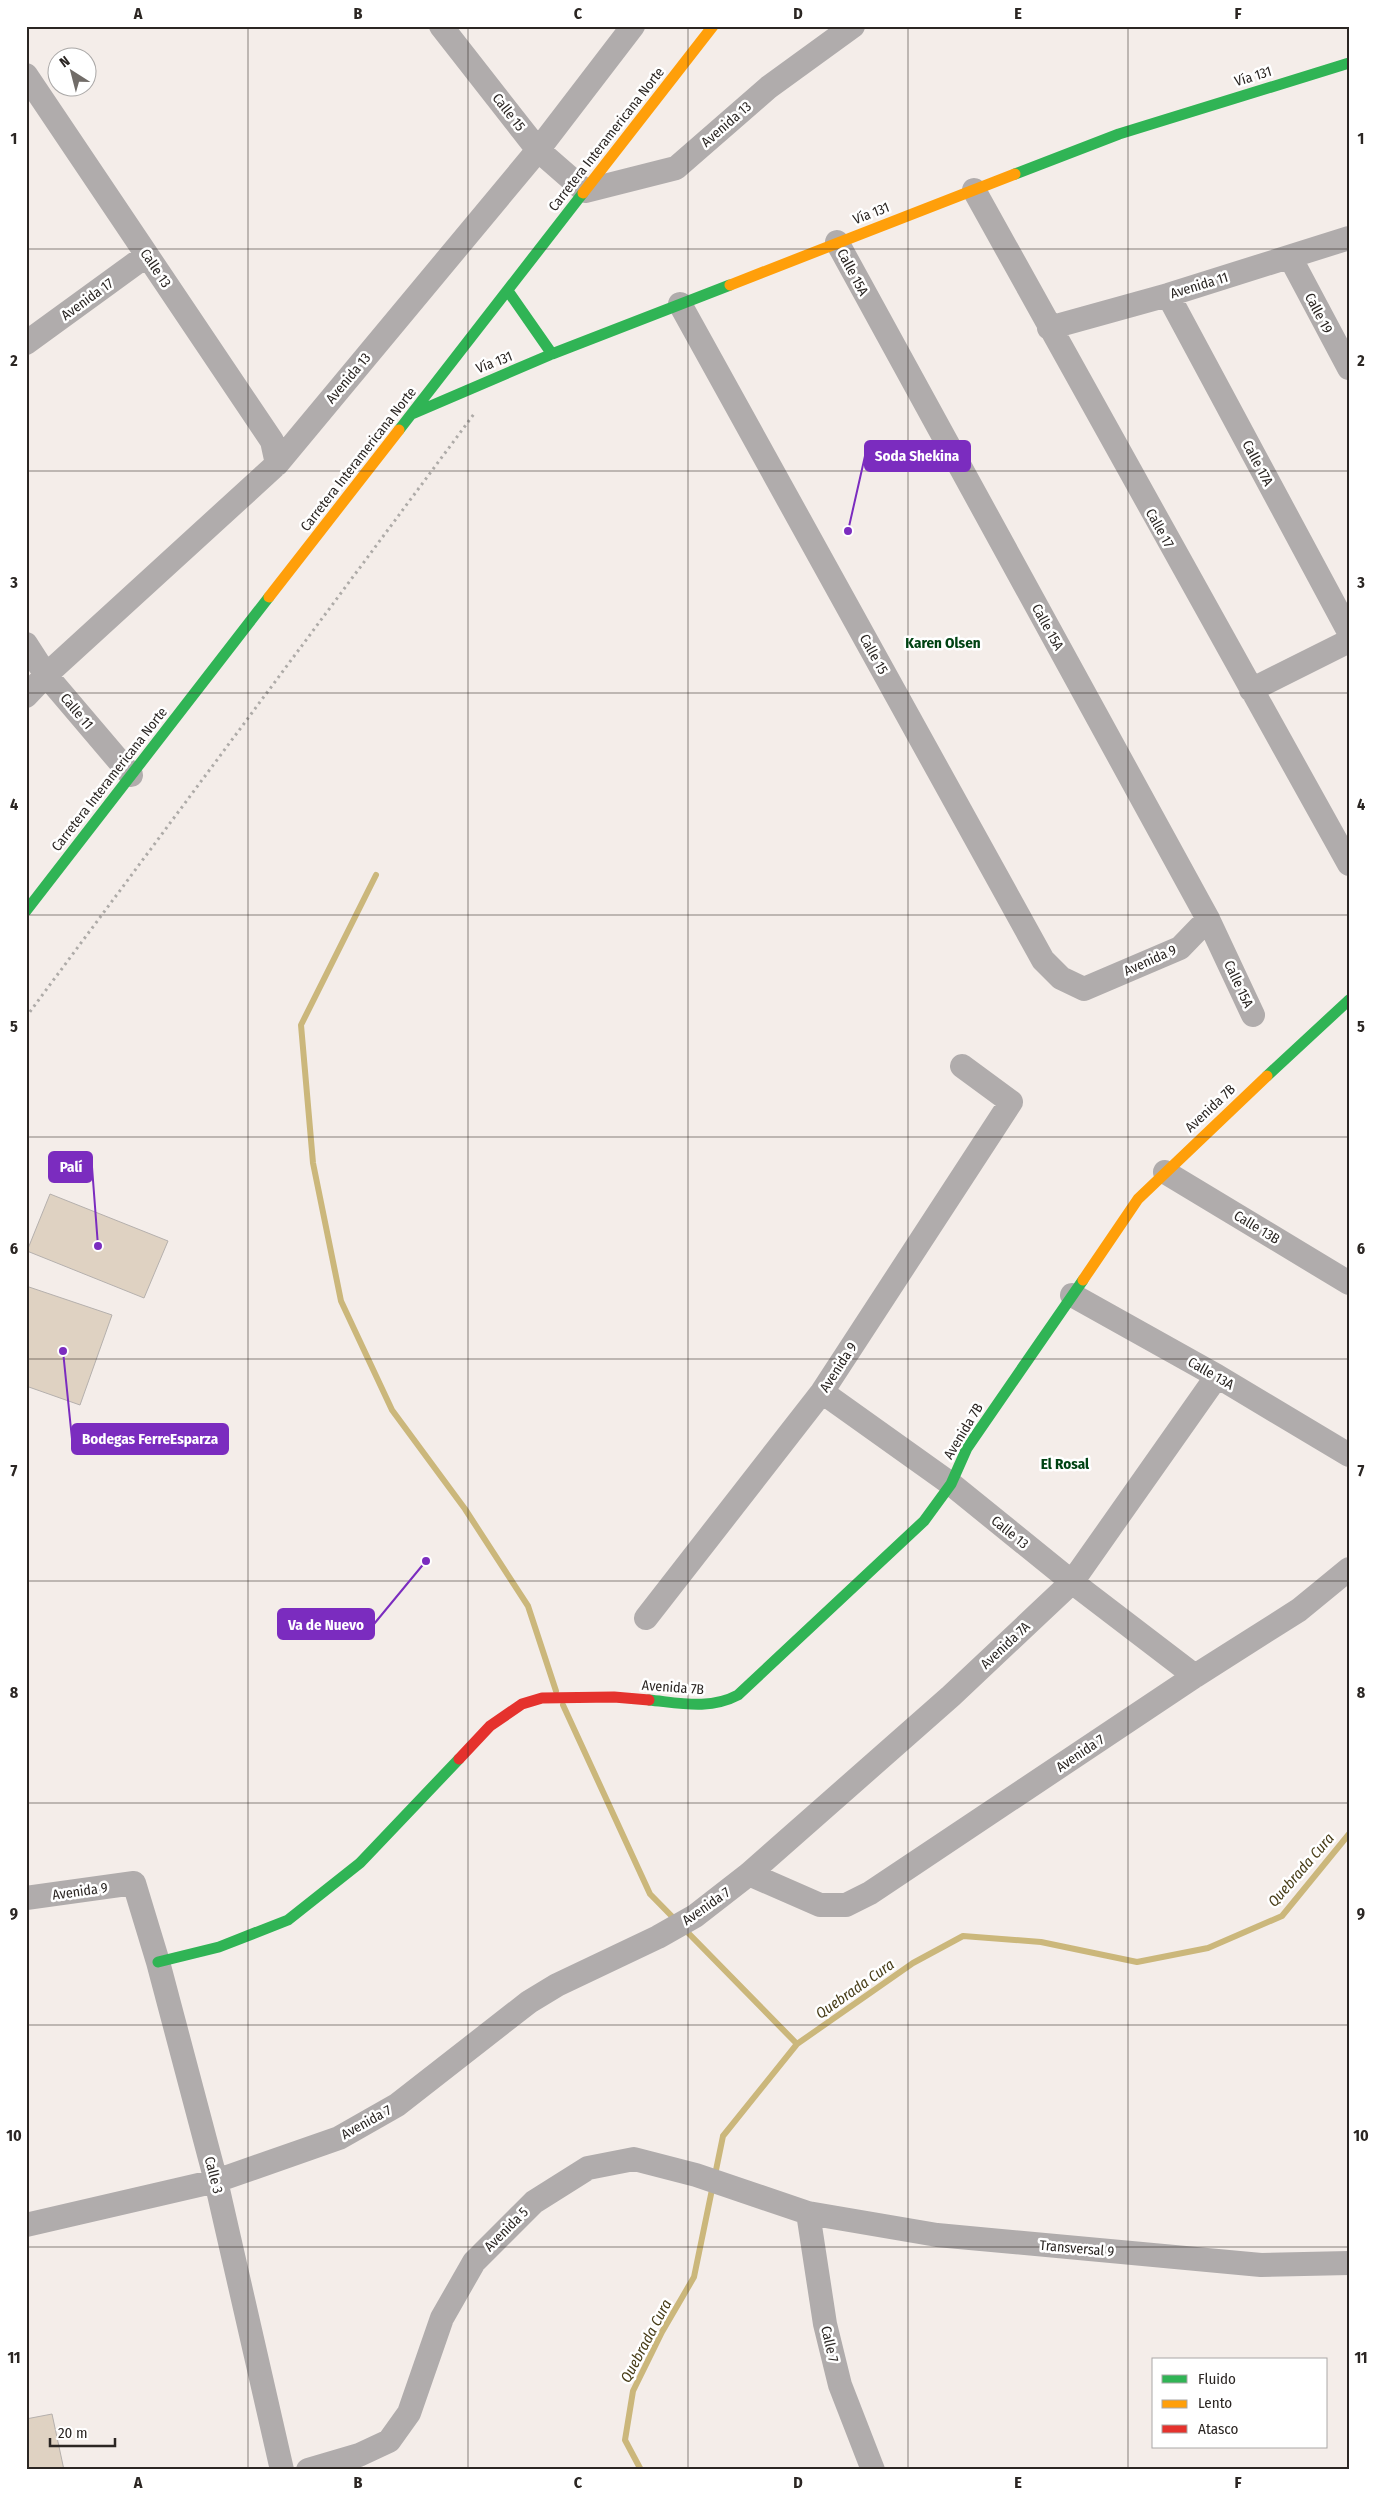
<svg xmlns="http://www.w3.org/2000/svg" width="1375" height="2496" viewBox="0 0 1375 2496" font-family="'Fira Sans Condensed',sans-serif">
<rect width="100%" height="100%" fill="#f4ede9"/>
<g fill="none" stroke-linecap="round" stroke-linejoin="round">
<path stroke="#cbb77b" stroke-width="6" d="M376 875 301 1025 313 1163 341 1301 392 1410 465 1509 528 1606 556 1691
M563 1705 650 1894 797 2044
M641 2470 625 2440 633 2391 662 2332 694 2277 723 2136 797 2044 913 1963 963 1936 1041 1942 1137 1962 1208 1948 1282 1916 1349 1834"/>
</g>
<path fill="#dfd2c2" stroke="#b5b0ad" d="M50 1194 168 1241 144 1298 27 1251Z
M26 1286 112 1315 80 1405 26 1386Z
M52 2414 64 2470H26V2419Z"/>
<g fill="none" stroke-linecap="round" stroke-linejoin="round">
<path stroke="#aeaba8" stroke-width="3" stroke-dasharray="2.5 4" stroke-linecap="butt" d="M26 1017 474 414"/>
<path stroke="#b0acac" stroke-width="24" d="M441 26 538 150 585 191 676 168 769 87 853 26
M26 75 272 441 277 464
M974 190 1349 864
M837 242 1208 919 1253 1015
M1290 257 1349 368
M1168 295 1349 632
M680 304 1043 960 1061 978 1084 989 1180 948 1208 919
M1049 328 1168 295 1349 238
M26 343 147 255
M26 644 46 675 131 775
M1251 690 1349 641
M26 696 46 675 277 464 538 150 633 26
M1165 1172 1349 1283
M1072 1295 1217 1376 1349 1455
M822 1392 951 1484 1072 1582 1195 1676
M646 1618 822 1392 1011 1102 962 1066
M749 1874 820 1905H846L870 1893 1195 1676 1299 1610 1349 1569
M26 1898 134 1883 158 1962 216 2181 282 2470
M808 2213 825 2324 840 2385 873 2470
M26 2225 216 2181 339 2138 397 2105 529 2002 557 1985 658 1937 695 1916 749 1874 951 1696 1072 1582 1217 1376
M308 2470 359 2455 389 2441 409 2413 442 2318 474 2262 534 2202 588 2168 634 2159 696 2175 808 2213 937 2235 1261 2265 1349 2263"/>
<path stroke="#30b455" stroke-width="11" d="M1015 174 1119 134 1349 63
M508 291 552 354
M412 414 552 354 730 285
M399 430 583 193
M26 911 269 597
M1267 1076 1349 1000
M649 1700C680 1703 710 1710 738 1695L924 1521 951 1484 967 1448 1083 1280
M158 1962 219 1947 288 1920 360 1863 459 1759"/>
<path stroke="#ff9f0a" stroke-width="11" d="M583 193 713 26
M730 285 1015 174
M269 597 399 430
M1083 1280 1138 1199 1267 1076"/>
<path stroke="#e5322d" stroke-width="11" d="M459 1759 490 1726 522 1704 542 1698 614 1697 649 1700"/>
</g>
<path fill="none" stroke="#2b2623" stroke-width="1" stroke-opacity="0.55" d="M248 26V2470M468 26V2470M688 26V2470M908 26V2470M1128 26V2470M26 249H1349M26 471H1349M26 693H1349M26 915H1349M26 1137H1349M26 1359H1349M26 1581H1349M26 1803H1349M26 2025H1349M26 2247H1349"/>
<g text-anchor="middle" stroke-width="5" stroke-linejoin="round" paint-order="stroke">
<g font-size="14" fill="#2b2623" stroke="#fff">
<text transform="translate(1253 76) rotate(-17)" y="5">Vía 131</text>
<text transform="translate(509 112) rotate(52)" y="5">Calle 15</text>
<text transform="translate(726 124) rotate(-41)" y="5">Avenida 13</text>
<text transform="translate(606 139) rotate(-52)" y="5">Carretera Interamericana Norte</text>
<text transform="translate(871 213) rotate(-21)" y="5">Vía 131</text>
<text transform="translate(156 268) rotate(56)" y="5">Calle 13</text>
<text transform="translate(853 272) rotate(62)" y="5">Calle 15A</text>
<text transform="translate(1199 285) rotate(-17)" y="5">Avenida 11</text>
<text transform="translate(87 299) rotate(-36)" y="5">Avenida 17</text>
<text transform="translate(1319 313) rotate(62)" y="5">Calle 19</text>
<text transform="translate(494 362) rotate(-21)" y="5">Vía 131</text>
<text transform="translate(348 378) rotate(-50)" y="5">Avenida 13</text>
<text transform="translate(358 459) rotate(-52)" y="5">Carretera Interamericana Norte</text>
<text transform="translate(1258 463) rotate(62)" y="5">Calle 17A</text>
<text transform="translate(1160 528) rotate(61)" y="5">Calle 17</text>
<text transform="translate(1048 627) rotate(61)" y="5">Calle 15A</text>
<text transform="translate(874 654) rotate(61)" y="5">Calle 15</text>
<text transform="translate(77 711) rotate(50)" y="5">Calle 11</text>
<text transform="translate(109 779) rotate(-52)" y="5">Carretera Interamericana Norte</text>
<text transform="translate(1150 960) rotate(-24)" y="5">Avenida 9</text>
<text transform="translate(1239 984) rotate(65)" y="5">Calle 15A</text>
<text transform="translate(1210 1108) rotate(-43)" y="5">Avenida 7B</text>
<text transform="translate(1257 1227) rotate(31)" y="5">Calle 13B</text>
<text transform="translate(838 1367) rotate(-57)" y="5">Avenida 9</text>
<text transform="translate(1211 1373) rotate(30)" y="5">Calle 13A</text>
<text transform="translate(963 1431) rotate(-59)" y="5">Avenida 7B</text>
<text transform="translate(1010 1532) rotate(39)" y="5">Calle 13</text>
<text transform="translate(1005 1645) rotate(-43)" y="5">Avenida 7A</text>
<text transform="translate(673 1687) rotate(4)" y="5">Avenida 7B</text>
<text transform="translate(1080 1753) rotate(-34)" y="5">Avenida 7</text>
<text transform="translate(80 1891) rotate(-8)" y="5">Avenida 9</text>
<text transform="translate(706 1906) rotate(-35)" y="5">Avenida 7</text>
<text transform="translate(366 2122) rotate(-29)" y="5">Avenida 7</text>
<text transform="translate(214 2175) rotate(76)" y="5">Calle 3</text>
<text transform="translate(506 2229) rotate(-45)" y="5">Avenida 5</text>
<text transform="translate(1077 2248) rotate(5)" y="5">Transversal 9</text>
<text transform="translate(830 2344) rotate(77)" y="5">Calle 7</text>
</g>
<g font-size="15" font-weight="bold" fill="#004313" stroke="#fff">
<text x="943" y="648">Karen Olsen</text>
<text x="1065" y="1469">El Rosal</text>
</g>
<g font-size="15" font-style="italic" fill="#483d18" stroke="#fff">
<text transform="translate(1301 1870) rotate(-49)" y="5">Quebrada Cura</text>
<text transform="translate(855 1989) rotate(-35)" y="5">Quebrada Cura</text>
<text transform="translate(646 2341) rotate(-62)" y="5">Quebrada Cura</text>
</g>
</g>
<path fill="none" stroke="#7b2cbf" stroke-width="2" d="M848 531L865 456M98 1246L92 1167M63 1351L72 1439M426 1561L374 1624"/>
<g fill="#7b2cbf" stroke="#fff" stroke-width="2">
<circle cx="848" cy="531" r="5"/>
<circle cx="98" cy="1246" r="5"/>
<circle cx="63" cy="1351" r="5"/>
<circle cx="426" cy="1561" r="5"/>
</g>
<g fill="#7b2cbf" stroke="#7b2cbf" stroke-width="2">
<rect x="865" y="441" width="105" height="30" rx="5"/>
<rect x="49" y="1152" width="43" height="30" rx="5"/>
<rect x="72" y="1424" width="156" height="30" rx="5"/>
<rect x="278" y="1609" width="96" height="30" rx="5"/>
</g>
<g font-size="15" text-anchor="middle" font-weight="bold" fill="#fff">
<text x="917" y="461">Soda Shekina</text>
<text x="71" y="1172">Palí</text>
<text x="150" y="1444">Bodegas FerreEsparza</text>
<text x="326" y="1630">Va de Nuevo</text>
</g>
<rect width="1375" height="2496" fill="none" stroke="#ffffff" stroke-width="55"/>
<rect x="1152" y="2358" width="175" height="90" fill="#ffffff" stroke="#aaa8a7"/>
<rect x="1162" y="2375" width="25" height="8" fill="#30b455" stroke="#aaa8a7"/>
<text x="1198" y="2384" font-size="15" fill="#2b2623">Fluido</text>
<rect x="1162" y="2400" width="25" height="8" fill="#ff9f0a" stroke="#aaa8a7"/>
<text x="1198" y="2408" font-size="15" fill="#2b2623">Lento</text>
<rect x="1162" y="2425" width="25" height="8" fill="#e5322d" stroke="#aaa8a7"/>
<text x="1198" y="2434" font-size="15" fill="#2b2623">Atasco</text>
<g transform="translate(72 72) rotate(324)"><circle r="24" fill="#ffffff" stroke="#aaa8a7"/>
<path d="M0-4L9 19L0 12L-9 19Z" fill="#716c68"/>
<text y="-8" font-size="14" font-weight="bold" text-anchor="middle" fill="#2b2623">N</text>
</g>
<path d="M50 2438v8h65v-8" fill="none" stroke="#2b2623" stroke-width="2.5"/>
<text x="58" y="2438" font-size="15" fill="#2b2623" stroke="#ffffff" stroke-width="4" paint-order="stroke">20 m</text>
<rect x="28" y="28" width="1320" height="2440" fill="none" stroke="#2b2623" stroke-width="2"/>
<g font-size="16" text-anchor="middle" font-weight="bold" fill="#2b2623">
<text x="138" y="19">A</text>
<text x="358" y="19">B</text>
<text x="578" y="19">C</text>
<text x="798" y="19">D</text>
<text x="1018" y="19">E</text>
<text x="1238" y="19">F</text>
<text x="14" y="144">1</text>
<text x="1361" y="144">1</text>
<text x="14" y="366">2</text>
<text x="1361" y="366">2</text>
<text x="14" y="588">3</text>
<text x="1361" y="588">3</text>
<text x="14" y="810">4</text>
<text x="1361" y="810">4</text>
<text x="14" y="1032">5</text>
<text x="1361" y="1032">5</text>
<text x="14" y="1254">6</text>
<text x="1361" y="1254">6</text>
<text x="14" y="1476">7</text>
<text x="1361" y="1476">7</text>
<text x="14" y="1698">8</text>
<text x="1361" y="1698">8</text>
<text x="14" y="1919">9</text>
<text x="1361" y="1919">9</text>
<text x="14" y="2141">10</text>
<text x="1361" y="2141">10</text>
<text x="14" y="2363">11</text>
<text x="1361" y="2363">11</text>
<text x="138" y="2488">A</text>
<text x="358" y="2488">B</text>
<text x="578" y="2488">C</text>
<text x="798" y="2488">D</text>
<text x="1018" y="2488">E</text>
<text x="1238" y="2488">F</text>
</g>
</svg>
